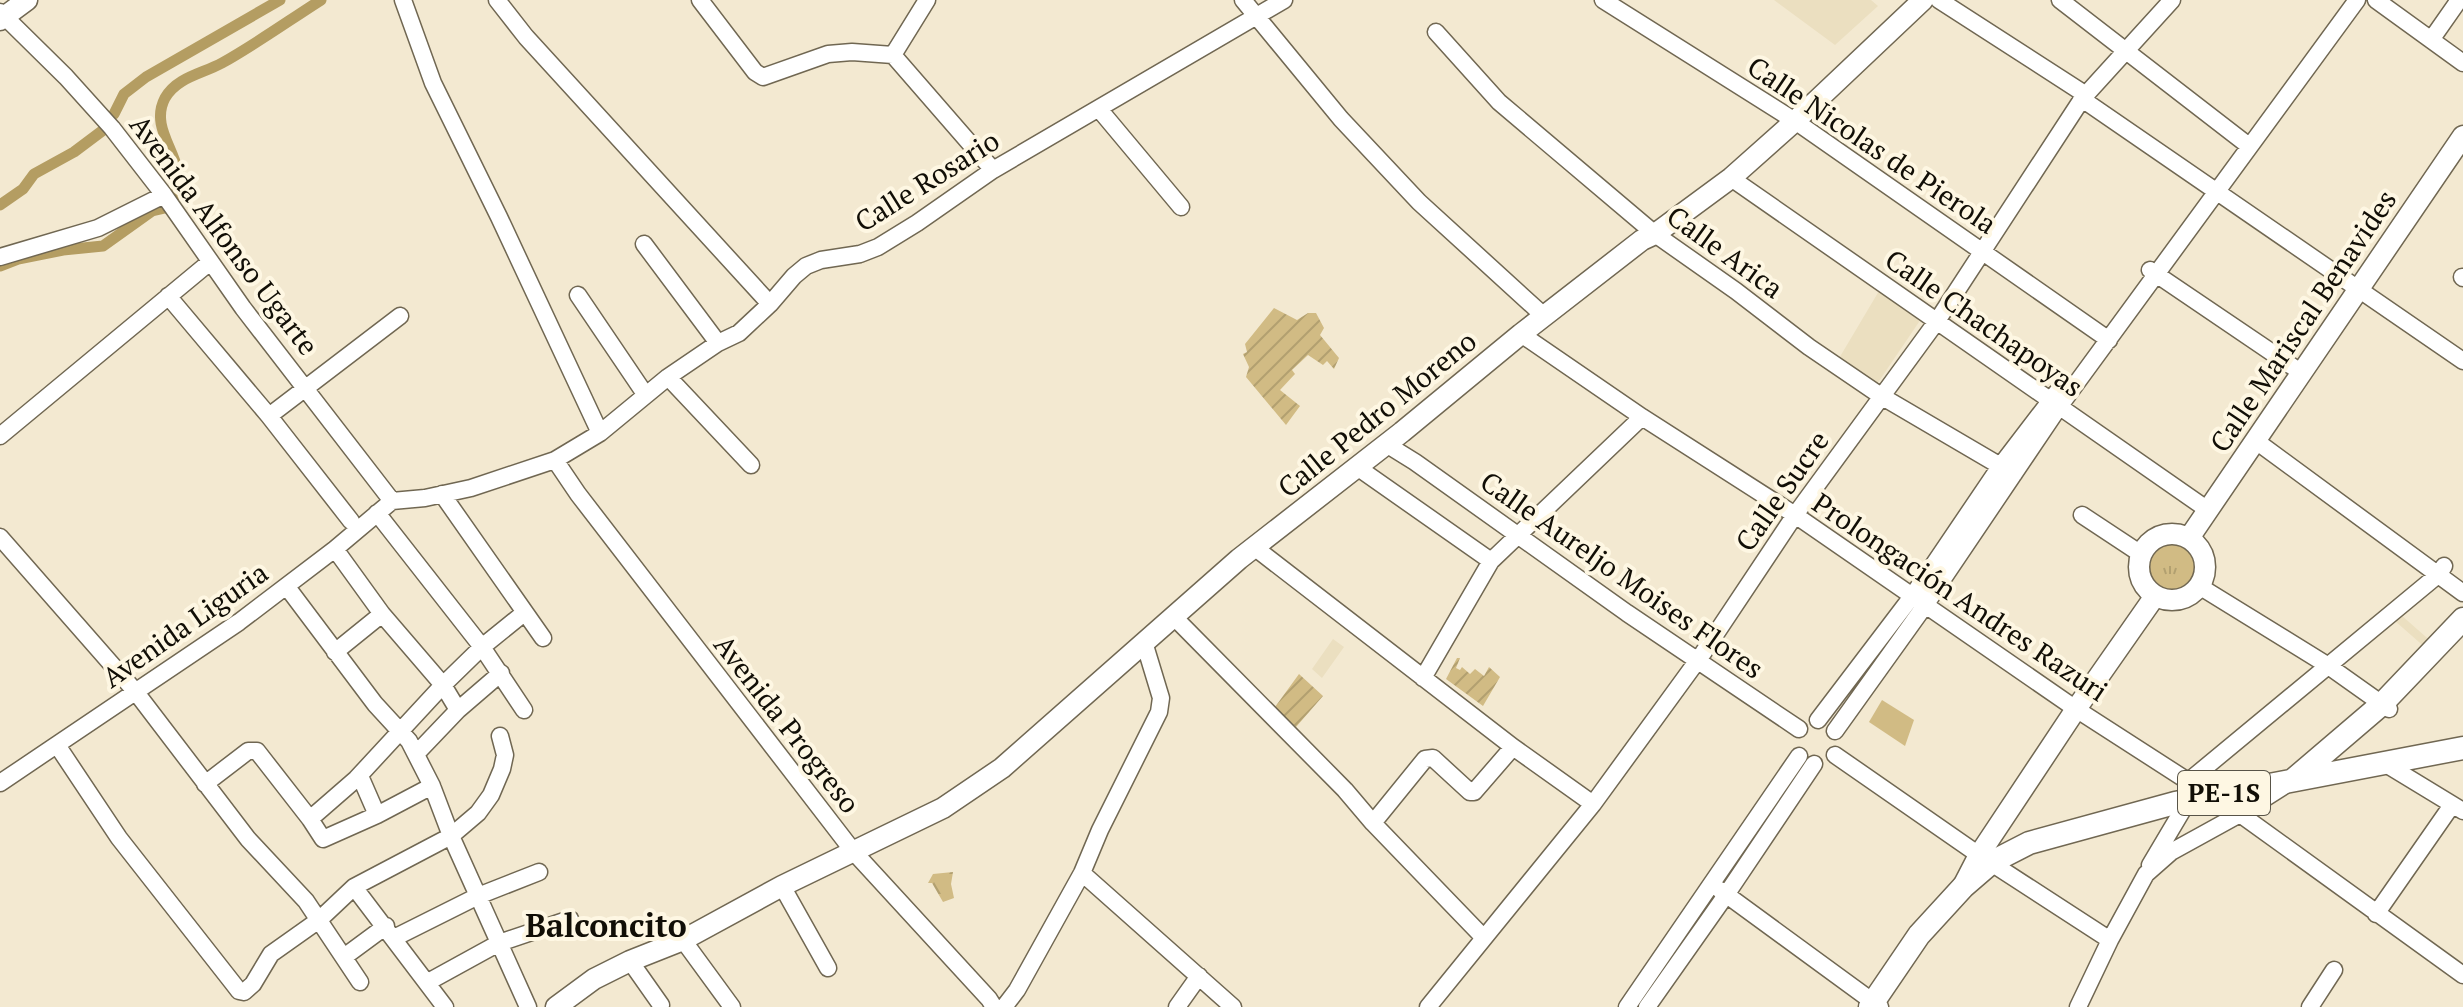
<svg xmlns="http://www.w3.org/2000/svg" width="2463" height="1007" viewBox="0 0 2463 1007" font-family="'PT Serif',serif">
<defs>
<pattern id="forest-firs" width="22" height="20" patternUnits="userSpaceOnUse" patternTransform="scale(2)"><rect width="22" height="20" fill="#d1bb84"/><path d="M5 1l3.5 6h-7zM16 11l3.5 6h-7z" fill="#b2a070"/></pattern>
<pattern id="park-tufts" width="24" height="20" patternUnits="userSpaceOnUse" patternTransform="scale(2)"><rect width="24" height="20" fill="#d1bb84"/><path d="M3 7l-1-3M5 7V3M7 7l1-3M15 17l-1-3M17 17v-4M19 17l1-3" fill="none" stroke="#b2a070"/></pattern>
<pattern id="garden-furrows" width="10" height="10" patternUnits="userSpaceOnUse" patternTransform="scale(2)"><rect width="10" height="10" fill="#d1bb84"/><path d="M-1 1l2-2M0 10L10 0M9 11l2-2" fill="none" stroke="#b2a070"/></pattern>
</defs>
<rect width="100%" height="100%" fill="#f3e9d1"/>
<path fill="#ebdfc0" d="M1774 0H1871L1878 6 1835 45Z
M1879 291 1918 318 1919 322 1877 384 1838 360Z
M2401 615 2434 644 2428 650 2395 621Z
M1333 639 1344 647 1322 678 1312 669Z"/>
<path fill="url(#forest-firs)" d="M953 872 951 884 954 898 943 902 932 883H928L933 874Z"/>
<path fill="url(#park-tufts)" d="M2147 568a26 26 0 1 1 52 0a26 26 0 1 1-52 0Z"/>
<path fill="url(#garden-furrows)" d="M1274 308 1297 320 1308 313H1316L1324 328 1320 335 1339 358 1334 369 1327 361 1323 365 1308 355 1292 370 1295 374 1280 390 1300 406 1286 425 1246 377 1249 367 1243 354 1247 352 1245 344Z
M1457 658H1460L1456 668 1460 670 1462 667 1470 674 1475 669 1484 676 1489 667 1500 677 1483 706 1446 679Z
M1299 674 1323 696 1296 727 1275 707Z"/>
<path fill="#d1bb84" d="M1882 700 1914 720 1905 746 1869 722Z"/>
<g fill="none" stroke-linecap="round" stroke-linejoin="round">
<path stroke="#b49d62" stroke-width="11" d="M114 114 124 94 146 77 280 0
M0 205 23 189 34 174 74 152 102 131
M0 266 18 259 63 250 103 246 152 211 165 208C169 204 174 199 176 193 189 160 147 132 165 98 177 77 202 74 222 63 256 44 288 21 321 0"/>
<g stroke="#706752" stroke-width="19">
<path id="minor" d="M403 0 433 83 499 217 600 433
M497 0 526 37 770 304
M700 0 755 72 763 77 828 54 852 52 893 55 927 0
M1243 0 1341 119 1419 202 1544 316
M1603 0 1795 121 2109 340
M1939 0 2080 91 2082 99 2463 361
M2060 0 2249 146
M2376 0 2463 63
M0 12 66 77 112 128 164 195 243 308 392 501
M1436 32 1499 102 1655 234 1736 291 1809 347 1881 396 2014 474
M2431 40 2459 0
M893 55 993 170
M1099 109 1181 207
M1731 178 2208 510
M644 244 718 343
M0 257 98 228 164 195
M2150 270 2302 373
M2462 277 2463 278
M578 295 645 394
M168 296 269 416 351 521
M1521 334 1642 417 1795 515 2076 709 2211 796
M668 377 751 465
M269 416 400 316
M0 436 210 262
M2256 441 2463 593
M1386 444 1415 462 1627 613 1799 729
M555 460 578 494 853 851 989 999 994 1007
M1357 467 1491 561
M442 494 543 638
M392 501 425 498 471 488 555 460 600 433 668 377 718 343 739 333 770 304 794 276 806 266 821 260 860 254 878 247 917 223 993 170 1284 0
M377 513 482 647 524 710
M2082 515 2141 554
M0 537 135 691 248 839 306 901 360 982
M1254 547 1513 747 1593 804
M335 549 382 614 443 685 458 710
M2199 586 2327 665 2389 709
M287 587 375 704 409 741 432 786 451 836 528 1007
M1173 616 1345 790 1373 823 1484 938
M335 652 382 614
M1423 678 1491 561 1642 417
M1818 720 1913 595 2001 465 2057 392
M1835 731 1926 604 2059 407 2357 0
M57 745 119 838 232 982 239 991 244 992 253 984 271 954 319 920 354 887 451 836 478 813 491 795 502 769 505 755 500 736
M416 754 458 710 501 673
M1835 755 1979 855 2110 940
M2384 763 2463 811
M360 776 377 815
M2190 780 2439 574 2444 566
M0 783 239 622 335 549 392 501
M205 784 248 751H257L310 819 323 839 377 815 432 786
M2240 814 2463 975
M310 819 356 779 443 685 482 647 524 613
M1373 823 1425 759 1433 758 1470 792H1474L1513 747
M2150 865 2188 801
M1082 873 1233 1007
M782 886 828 968
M354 887 445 1007
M1720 890 1880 1007
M2376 914 2452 805
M394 938 478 896 539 872
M683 940 732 1007
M344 957 386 926
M630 961 661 1005
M428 982 499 943 570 919
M1004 1007 1017 990 1082 873 1100 830 1159 712 1161 698 1144 642
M1177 1007 1199 976
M1428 1007 1593 804 1703 653 1795 515 1937 321 2082 99 2172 0
M1627 1007 1799 756
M1647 1007 1726 895 1814 764
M2078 1007 2110 940 2146 874 2171 852 2240 814 2284 786
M2310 1007 2334 970"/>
</g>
<g stroke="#706752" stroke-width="23">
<path id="major" d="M0 20 27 0
M2139 567a33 33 0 1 1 66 0a33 33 0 1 1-66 0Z
M2189 538 2463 136
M1963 886 1979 855 2076 709 2155 596
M556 1007 594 979 630 961 683 940 782 886 943 808 1002 768 1239 559 1402 432 1521 334 1642 240 1655 234 1731 178 1795 121 1923 0"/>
</g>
<g stroke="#706752" stroke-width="25">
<path id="highway" d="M2293 780 2382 704 2463 619
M1870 1007 1919 935 1963 887 1992 862 2029 843 2175 803 2463 748"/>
</g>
<use href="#minor" stroke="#fff" stroke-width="16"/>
<use href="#major" stroke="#fff" stroke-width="20"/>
<use href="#highway" stroke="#fff" stroke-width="22"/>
</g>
<g text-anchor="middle" stroke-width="8" stroke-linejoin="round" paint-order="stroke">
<rect fill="#fef7e3" stroke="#585448" stroke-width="2" x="2178" y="771" width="92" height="44" rx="6"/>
<g font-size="26" font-weight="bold" fill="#110e06">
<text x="2224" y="802">PE-1S</text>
</g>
<g font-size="28" fill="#110e06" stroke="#fef7e3">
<text transform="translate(1872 145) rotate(34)" y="10">Calle Nicolas de Pierola</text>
<text transform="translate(927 181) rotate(-32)" y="10">Calle Rosario</text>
<text transform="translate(224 235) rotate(53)" y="10">Avenida Alfonso Ugarte</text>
<text transform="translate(1725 252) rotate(36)" y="10">Calle Arica</text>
<text transform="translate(2303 321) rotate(-56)" y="10">Calle Mariscal Benavides</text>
<text transform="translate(1984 323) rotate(35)" y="10">Calle Chachapoyas</text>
<text transform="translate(1377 414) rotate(-39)" y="10">Calle Pedro Moreno</text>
<text transform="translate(1782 491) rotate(-55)" y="10">Calle Sucre</text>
<text transform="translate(1622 575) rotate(35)" y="10">Calle Aureljo Moises Flores</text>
<text transform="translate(1960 597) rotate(34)" y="10">Prolongación Andres Razuri</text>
<text transform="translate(185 625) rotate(-35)" y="10">Avenida Liguria</text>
<text transform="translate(787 724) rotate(52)" y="10">Avenida Progreso</text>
</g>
<g font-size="32" font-weight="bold" fill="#110e06" stroke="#fef7e3">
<text x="606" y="937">Balconcito</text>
</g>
</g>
</svg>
